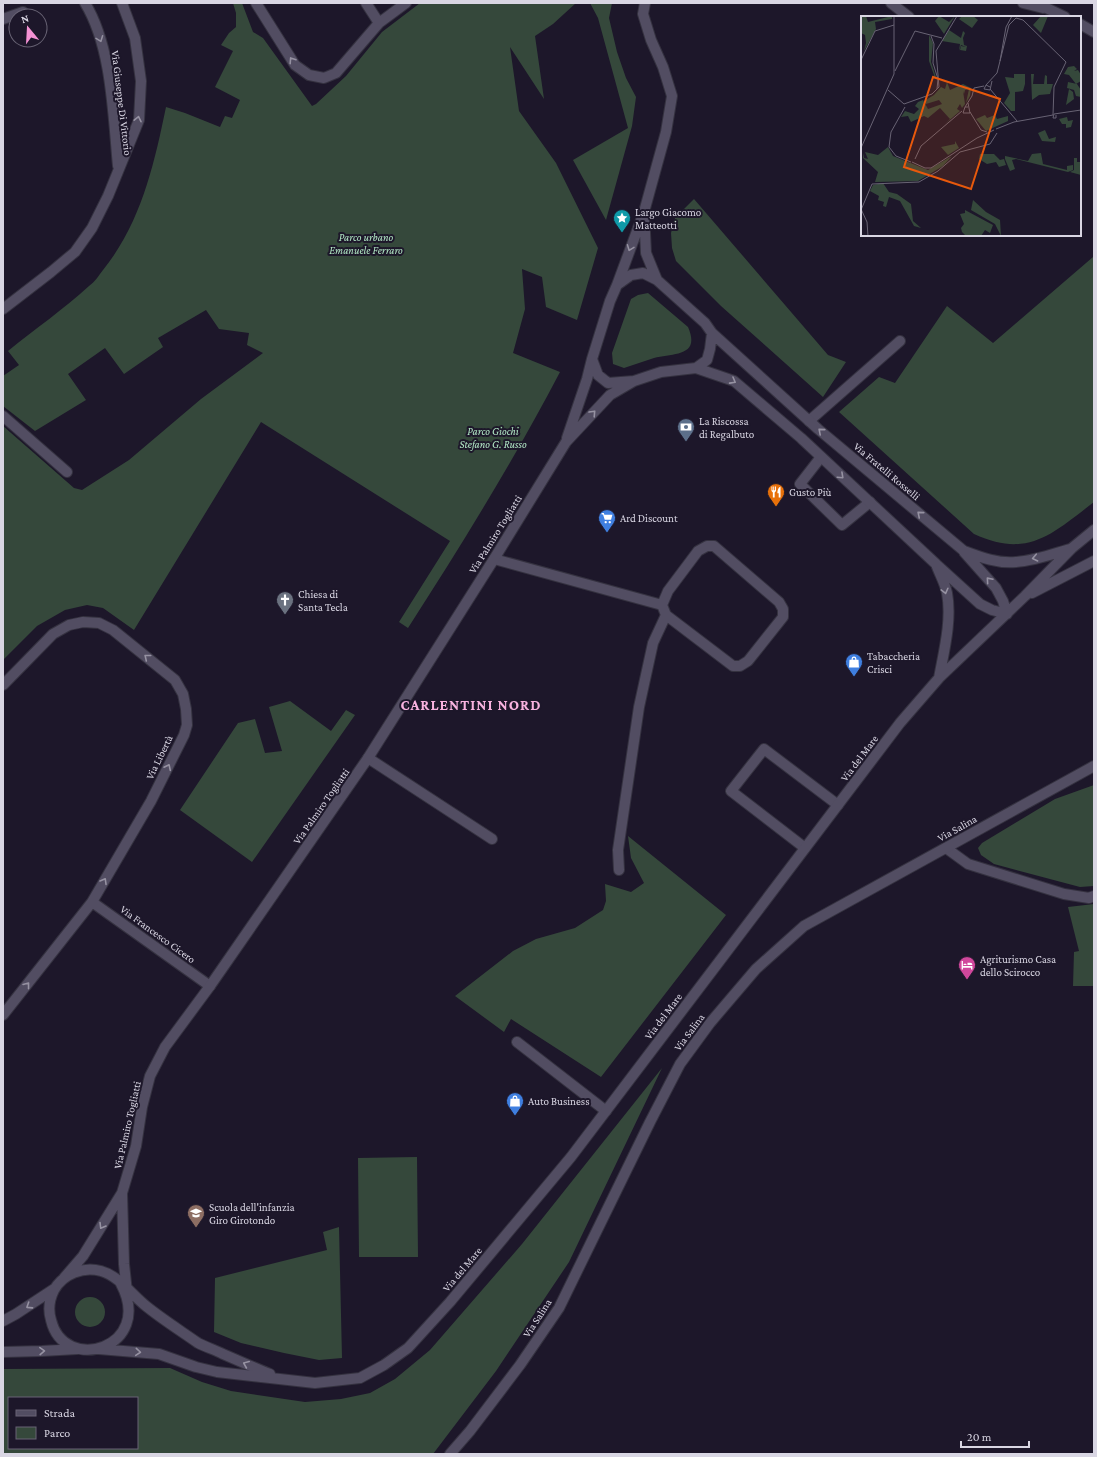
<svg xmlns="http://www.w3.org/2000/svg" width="1097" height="1457" viewBox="0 0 1097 1457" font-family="'Crimson Pro',serif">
<rect width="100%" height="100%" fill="#1d172a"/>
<path fill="#35483b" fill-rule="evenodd" d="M233 3H242L253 32 263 38 312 106 316 104 346 76 382 32 420 3H576L553 24 535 36 544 99 510 47 519 111 556 163 598 248 577 320 546 307 542 277 522 269 525 309 513 353 560 372C514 460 462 544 408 628L399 622 450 541 261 422 134 630 103 608 87 605 65 610 37 626 3 660V426L74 488 82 490 129 460 201 399 263 353 247 345 249 333 219 329 206 310 158 338 163 347 124 374 105 348 68 374 86 400 35 431 3 406V376L19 365 8 351C35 329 64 309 89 286 95 282 99 275 103 270 141 223 154 165 166 107L185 113 220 127 225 116 232 118 240 100 215 87 233 51 221 45 229 33 236 27V13Z
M590 3H612L609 18 617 52 626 78 636 97 632 126 606 220 573 160 628 128 598 18Z
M694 199 828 355 846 362 823 397 721 306 676 261 672 248 671 233 675 218Z
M1093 257 1094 259V502C1052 534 1028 559 974 534L839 412 879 377 895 383 947 306 993 343Z
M648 293 688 327C701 357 673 353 654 358 644 361 634 365 624 368L613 364 612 353 631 299 638 295Z
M290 701 331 731 346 710 355 715 252 862 180 810 238 723 255 719 265 753 282 751 269 707Z
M1094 785V886L1080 887 994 864 981 855 978 848 982 843 1055 799Z
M628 836 726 915 601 1077 511 1019 504 1032 455 996 513 951 536 939 575 928 603 910 606 901 605 884 631 892 644 883 631 858Z
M1094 904V986H1073L1074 952 1079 951 1068 907Z
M662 1068 569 1262 496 1371 433 1454H3V1369L170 1368 202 1382 231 1391 305 1402 341 1399 370 1393 395 1379 430 1350 522 1244ZM9 1398H137V1448H9Z
M417 1157 418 1257H359L358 1158Z
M339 1227 342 1358 319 1360 284 1353 241 1343 214 1332 215 1278 327 1250 323 1232Z
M75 1312a15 15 0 1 1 30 0a15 15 0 1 1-30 0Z"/>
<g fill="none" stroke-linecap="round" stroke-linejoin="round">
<g stroke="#353240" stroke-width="12">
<path id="lane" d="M891 3 909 17
M3 19 23 12
M3 416 67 472
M809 421 900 341
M821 457 800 484 842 525 870 502
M707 546H714L779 602 783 609V617L748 661 740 666H733L666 615 662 605 668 591 698 551Z
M494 559 662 605
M805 848 731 791 764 749 838 805
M946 848 968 864 1064 894 1089 898 1094 896
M619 870 618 850 639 707 653 643 666 615"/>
</g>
<g stroke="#353240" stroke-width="12">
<path id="street" d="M256 3 295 65 309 75 324 78 336 73 379 23 406 3
M366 3 379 23
M3 685 53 634 69 625 83 622 99 623 113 630 175 680 183 694 186 709 187 725 184 735 151 801 92 902 3 1015
M368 758 492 839
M92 902 210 986
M517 1042 606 1111"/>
</g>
<g stroke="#353240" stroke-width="12">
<path id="secondary" d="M85 3C112 47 113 115 118 166
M1023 3 1043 8
M1036 3 1065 17
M1080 24 1094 32
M644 212 646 253 657 280 705 323 712 333 710 349 707 360 696 368 661 372 634 381 608 383 598 375 592 359 610 301 617 285 631 275 643 273 657 280
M617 285 644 212 666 132 672 96 663 67 651 40 643 14 645 3
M3 309 51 272 75 252 92 228 108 196 139 120 141 81 135 38 122 3
M712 333 818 429 964 551C980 557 998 564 1016 562 1034 561 1053 554 1070 549
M696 368 734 381 801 438 936 564C939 573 945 583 947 593 952 620 944 651 939 678
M567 438 587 379 592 359
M964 552 996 588 1003 601 1007 614
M937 565 980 604 992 610 1007 614
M1032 593 1094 561
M122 1193 124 1264 127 1292
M64 1278 83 1256 122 1193 136 1146 142 1107 150 1076 165 1047 210 986 368 758 494 559 566 442 610 395 634 381
M121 1284C155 1348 64 1375 51 1320 48 1310 49 1300 54 1290 63 1274 83 1266 101 1271 119 1276 132 1295 146 1306 162 1319 181 1331 198 1343 206 1347 215 1350 223 1354 239 1361 255 1368 270 1374
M3 1321 16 1314 54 1289
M99 1349 159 1354 196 1367 217 1372 315 1383 360 1378 384 1365 408 1348 450 1302 571 1157 900 723 939 678 1025 596 1072 548 1094 530
M3 1352 42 1351 77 1349
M450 1454 470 1431 520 1365 559 1308 650 1122 680 1064 710 1023 756 969 804 926 1094 766"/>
</g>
<use href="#lane" stroke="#524d62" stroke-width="10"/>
<use href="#street" stroke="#524d62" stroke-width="10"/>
<use href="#secondary" stroke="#524d62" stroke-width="10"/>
</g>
<defs><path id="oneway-chevron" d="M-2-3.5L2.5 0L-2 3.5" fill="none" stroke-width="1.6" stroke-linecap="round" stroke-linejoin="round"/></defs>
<g stroke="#9692a2">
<use href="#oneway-chevron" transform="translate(100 39) rotate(69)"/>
<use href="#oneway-chevron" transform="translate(292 60) rotate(-123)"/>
<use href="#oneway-chevron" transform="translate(138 119) rotate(-78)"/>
<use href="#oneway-chevron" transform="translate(630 248) rotate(111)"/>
<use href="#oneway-chevron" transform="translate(733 381) rotate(29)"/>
<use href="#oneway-chevron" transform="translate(593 413) rotate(-47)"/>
<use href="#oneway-chevron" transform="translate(821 431) rotate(-139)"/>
<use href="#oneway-chevron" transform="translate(841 476) rotate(43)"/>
<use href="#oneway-chevron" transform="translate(920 514) rotate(-140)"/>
<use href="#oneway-chevron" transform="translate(1035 558) rotate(168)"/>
<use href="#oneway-chevron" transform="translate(989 580) rotate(-131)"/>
<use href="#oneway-chevron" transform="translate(945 591) rotate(76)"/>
<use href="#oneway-chevron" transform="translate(147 657) rotate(-141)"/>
<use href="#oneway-chevron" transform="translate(168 767) rotate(-64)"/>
<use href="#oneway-chevron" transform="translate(104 881) rotate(-60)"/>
<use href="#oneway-chevron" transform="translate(27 985) rotate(-52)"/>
<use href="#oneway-chevron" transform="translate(102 1226) rotate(121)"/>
<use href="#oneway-chevron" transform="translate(29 1306) rotate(147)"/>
<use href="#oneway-chevron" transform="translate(42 1351) rotate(-2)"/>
<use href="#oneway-chevron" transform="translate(138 1352) rotate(5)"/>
<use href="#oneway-chevron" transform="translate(246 1364) rotate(-157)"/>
</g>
<defs>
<g id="sight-pin" transform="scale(0.9)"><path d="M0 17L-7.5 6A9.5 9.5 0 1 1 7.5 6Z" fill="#0f9aa8" stroke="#1d172a"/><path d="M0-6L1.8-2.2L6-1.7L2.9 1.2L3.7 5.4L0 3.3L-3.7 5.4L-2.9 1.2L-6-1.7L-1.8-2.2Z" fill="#fff"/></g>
<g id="bank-pin" transform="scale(0.9)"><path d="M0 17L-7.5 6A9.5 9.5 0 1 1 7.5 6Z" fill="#5c6f8a" stroke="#1d172a"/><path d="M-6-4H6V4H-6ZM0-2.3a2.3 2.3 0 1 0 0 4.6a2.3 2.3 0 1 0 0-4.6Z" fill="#fff"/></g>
<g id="restaurant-pin" transform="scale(0.9)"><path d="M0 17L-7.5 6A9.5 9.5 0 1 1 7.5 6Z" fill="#e8710a" stroke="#1d172a"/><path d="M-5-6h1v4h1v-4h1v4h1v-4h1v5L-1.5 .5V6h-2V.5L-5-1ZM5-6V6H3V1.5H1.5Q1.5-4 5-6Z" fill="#fff"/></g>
<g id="supermarket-pin" transform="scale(0.9)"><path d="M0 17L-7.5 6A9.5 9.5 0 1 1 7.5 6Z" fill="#3f7fe0" stroke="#1d172a"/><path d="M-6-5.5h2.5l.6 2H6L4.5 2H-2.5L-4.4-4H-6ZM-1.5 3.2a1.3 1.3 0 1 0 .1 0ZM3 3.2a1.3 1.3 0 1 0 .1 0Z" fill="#fff"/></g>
<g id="church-pin" transform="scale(0.9)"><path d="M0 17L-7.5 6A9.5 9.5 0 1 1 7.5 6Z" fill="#6b7280" stroke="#1d172a"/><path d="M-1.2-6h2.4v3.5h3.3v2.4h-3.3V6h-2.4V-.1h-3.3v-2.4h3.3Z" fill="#fff"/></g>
<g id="shop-pin" transform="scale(0.9)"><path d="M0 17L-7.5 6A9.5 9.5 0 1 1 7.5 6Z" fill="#3f7fe0" stroke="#1d172a"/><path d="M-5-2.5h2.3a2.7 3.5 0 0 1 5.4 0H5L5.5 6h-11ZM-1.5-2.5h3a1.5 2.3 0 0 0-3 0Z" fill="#fff"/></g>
<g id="hotel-pin" transform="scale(0.9)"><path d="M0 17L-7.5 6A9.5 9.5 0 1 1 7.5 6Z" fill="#d1479c" stroke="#1d172a"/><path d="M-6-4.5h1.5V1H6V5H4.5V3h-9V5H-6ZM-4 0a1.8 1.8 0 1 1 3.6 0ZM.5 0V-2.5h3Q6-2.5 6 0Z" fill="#fff"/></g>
<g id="school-pin" transform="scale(0.9)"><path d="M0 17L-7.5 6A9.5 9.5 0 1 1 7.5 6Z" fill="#8d6e63" stroke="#1d172a"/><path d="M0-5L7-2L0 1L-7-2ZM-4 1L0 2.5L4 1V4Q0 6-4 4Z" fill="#fff"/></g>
</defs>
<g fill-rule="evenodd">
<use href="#sight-pin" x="622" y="218"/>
<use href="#bank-pin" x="686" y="427"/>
<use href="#restaurant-pin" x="776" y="492"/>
<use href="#supermarket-pin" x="607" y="518"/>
<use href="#church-pin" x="285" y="600"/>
<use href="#shop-pin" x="854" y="662"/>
<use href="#hotel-pin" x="967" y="965"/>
<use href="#shop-pin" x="515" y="1101"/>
<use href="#school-pin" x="196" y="1213"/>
</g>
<g text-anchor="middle" stroke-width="4" stroke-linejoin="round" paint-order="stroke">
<g font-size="11" fill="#d9d6e3" stroke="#1d172a">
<text transform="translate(122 103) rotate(83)" y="4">Via Giuseppe Di Vittorio</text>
<text transform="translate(887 471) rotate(40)" y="4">Via Fratelli Rosselli</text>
<text transform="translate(495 534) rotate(-58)" y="4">Via Palmiro Togliatti</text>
<text transform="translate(159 757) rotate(-64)" y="4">Via Libertà</text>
<text transform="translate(859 758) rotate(-53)" y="4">Via del Mare</text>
<text transform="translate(321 806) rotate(-55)" y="4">Via Palmiro Togliatti</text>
<text transform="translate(957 828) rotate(-29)" y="4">Via Salina</text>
<text transform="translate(158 934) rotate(36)" y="4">Via Francesco Cicero</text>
<text transform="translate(663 1016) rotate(-53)" y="4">Via del Mare</text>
<text transform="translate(689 1032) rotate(-53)" y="4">Via Salina</text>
<text transform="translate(127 1125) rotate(-77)" y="4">Via Palmiro Togliatti</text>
<text transform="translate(462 1269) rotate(-50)" y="4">Via del Mare</text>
<text transform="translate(537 1318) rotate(-57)" y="4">Via Salina</text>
</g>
<g font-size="11" fill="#d9d6e3" stroke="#1d172a" text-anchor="start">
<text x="635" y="216">Largo Giacomo<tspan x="635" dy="13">Matteotti</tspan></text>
<text x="699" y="425">La Riscossa<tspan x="699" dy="13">di Regalbuto</tspan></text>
<text x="789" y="496">Gusto Più</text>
<text x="620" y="522">Ard Discount</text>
<text x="298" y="598">Chiesa di<tspan x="298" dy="13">Santa Tecla</tspan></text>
<text x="867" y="660">Tabaccheria<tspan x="867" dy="13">Crisci</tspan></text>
<text x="980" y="963">Agriturismo Casa<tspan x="980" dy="13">dello Scirocco</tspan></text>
<text x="528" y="1105">Auto Business</text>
<text x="209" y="1211">Scuola dell'infanzia<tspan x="209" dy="13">Giro Girotondo</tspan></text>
</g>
<g font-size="11" font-style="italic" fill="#b3e9c6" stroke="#1d172a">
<text x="366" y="241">Parco urbano<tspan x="366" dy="13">Emanuele Ferraro</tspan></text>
<text x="493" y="435">Parco Giochi<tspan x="493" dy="13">Stefano G. Russo</tspan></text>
</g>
<g font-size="15" font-weight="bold" letter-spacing="1" fill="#f9b3e0" stroke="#1d172a">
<text x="471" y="710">CARLENTINI NORD</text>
</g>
</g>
<g transform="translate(861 16)">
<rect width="220" height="220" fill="#1d172a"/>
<path d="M0 0H5L7 6 31 0V3L14 6 15 13 3 35 5 27 4 19 0 17ZM78 0 88 6 94 0 83 18 74 5ZM101 0H112L117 4 111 12 98 3ZM180 0H187L180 17 172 9ZM88 14 100 22 102 15 104 17 102 22 103 29 106 30 105 35 99 34 100 30 105 31 100 29 98 35 99 28 81 25ZM68 19 72 27 70 46 75 61H72L73 59 68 45ZM213 50 216 53 213 55 217 54 220 59V65L215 68 208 59 203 58 207 51ZM153 58H164V68L162 75 154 76V95H150L143 87 149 77 144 61 153 62ZM170 58H173L172 68H183L184 59 186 60V68H192L189 78 178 79 171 84ZM86 66 89 74 102 68 110 72 109 80 105 87 108 73 104 74 103 78 102 75 104 88 101 92 99 88 96 93 99 95 84 108 89 103 79 92 67 102 63 100 50 106 47 100 40 101 44 95 53 98 58 93 54 90 57 86 62 84 67 93 81 88 78 84 65 88 63 85 73 79 80 71 84 73ZM207 66 216 68 220 74V81L215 80 213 74 206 72ZM208 73 212 76 213 83 205 89ZM124 99 126 102 134 99 136 103 147 100V105L125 115 115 103ZM206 101 207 105 212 104 210 111 205 112V108H201L198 103ZM184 114 188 123 195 121 194 126 181 125 177 117ZM94 125 98 132 87 139 80 131 94 128ZM27 131 32 140 67 154 91 140 82 150 57 165 14 166 17 156 2 142V137L3 142 7 143 4 136 17 139ZM180 137 182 148 206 154V150L212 149V154L207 156 155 143 151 144 154 153 149 155 144 143V140L167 145 171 138ZM119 138H133L139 144 143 143 145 149 138 151 135 146 126 148 118 143ZM213 142H216V146H220V159L209 156 213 154ZM22 167 28 176 36 178 50 188 52 205 60 212 53 210 39 185 28 181 25 191 22 190 23 186 17 184 18 180 9 175 12 169ZM112 184 125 196 139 204 140 220 134 208 110 194ZM104 194 132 209 129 217 124 214 120 220H105L101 216 100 212 103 208 99 198 104 197Z" fill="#35483b"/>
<path fill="none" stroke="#686374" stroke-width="1" d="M155 2 162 4 205 46M70 20 73 28 72 47 77 63 76 73M0 44 14 15 33 9M139 45 145 11 151 0M34 55 54 15 81 22M125 69 136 57 148 9 155 2M129 71 125 69 123 73 129 74 131 65M129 73 156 105M27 74 43 88M43 88 71 78 78 71 75 35 96 0M44 91 30 116 28 131 35 140 50 146M104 91 111 80 113 72 123 70M107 91H104L102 97H109L107 87M109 96 120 114 126 116M192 99 193 71 205 46M195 99V102H192L193 98 220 94M135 113 153 106 192 99M0 132 33 58V0M54 143 60 130 101 95M51 146 64 152H70L116 122 133 114M0 193 6 206 7 220M0 194 11 168 58 166 77 155 99 136 129 128 136 117"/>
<path fill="#e8590c" fill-opacity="0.15" stroke="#e8590c" stroke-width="2" d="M72 61 139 83 110 173 43 151Z"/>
<rect width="220" height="220" fill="none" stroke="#d9d6e3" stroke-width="2"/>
</g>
<rect width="1097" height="1457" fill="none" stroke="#d9d6e3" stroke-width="8"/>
<rect x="8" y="1397" width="130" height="52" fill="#1d172a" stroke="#686374"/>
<rect x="16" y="1410" width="20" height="6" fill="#524d62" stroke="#686374"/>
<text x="44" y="1417" font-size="12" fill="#d9d6e3">Strada</text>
<rect x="16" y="1427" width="20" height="12" fill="#35483b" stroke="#686374"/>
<text x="44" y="1437" font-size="12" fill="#d9d6e3">Parco</text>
<g transform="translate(28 28) rotate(342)"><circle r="19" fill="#1d172a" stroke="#686374"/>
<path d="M0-3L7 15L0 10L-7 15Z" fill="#f491d3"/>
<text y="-6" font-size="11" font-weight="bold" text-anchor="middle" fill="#d9d6e3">N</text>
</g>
<path d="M961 1441v6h68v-6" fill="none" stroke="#d9d6e3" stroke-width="2"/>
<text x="967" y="1441" font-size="12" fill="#d9d6e3" stroke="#1d172a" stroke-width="3" paint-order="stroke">20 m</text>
</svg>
